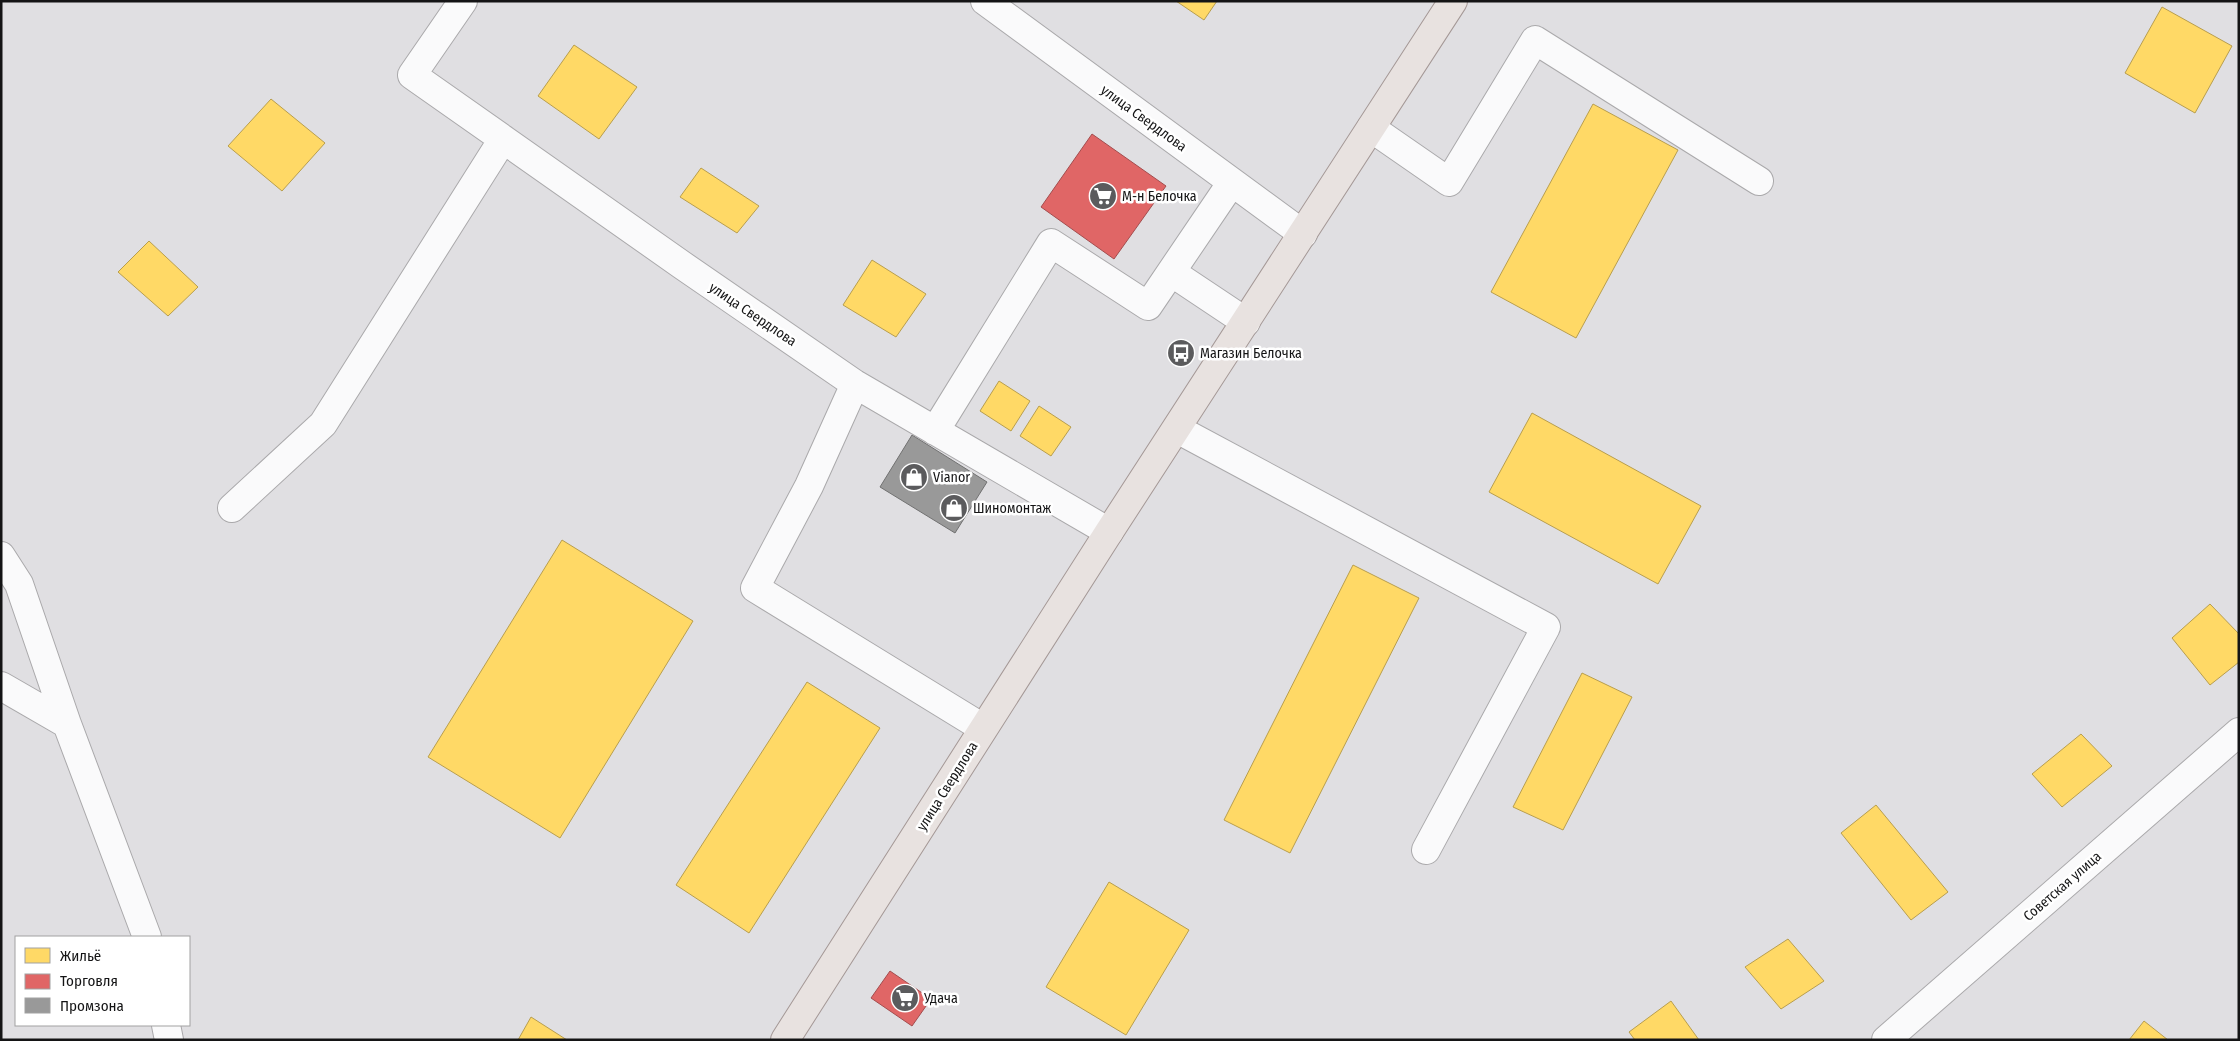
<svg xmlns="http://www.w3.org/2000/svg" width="2240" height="1041" viewBox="0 0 2240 1041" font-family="'Fira Sans Condensed',sans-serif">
<rect width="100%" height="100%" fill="#e0dfe2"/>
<path fill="#ffd966" stroke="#b89e4e" d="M1176 1H1217L1204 20Z
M2162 7 2232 46 2195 113 2125 73Z
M574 45 637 87 599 139 538 96Z
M271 99 325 143 282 191 228 146Z
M1593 104 1678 150 1576 338 1491 292Z
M701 168 759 206 737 233 680 197Z
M149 241 198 287 168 316 118 272Z
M872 260 926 294 896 337 843 305Z
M999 381 1030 401 1011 431 980 411Z
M1039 406 1071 427 1051 456 1020 436Z
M1532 413 1701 506 1658 584 1489 492Z
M562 540 693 621 560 838 428 757Z
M1353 565 1419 598 1290 853 1224 820Z
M2210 604 2239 634V662L2210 685 2172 638Z
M1582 673 1632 697 1563 830 1513 807Z
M807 682 880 728 749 933 676 885Z
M2081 734 2112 766 2062 807 2032 774Z
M1876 805 1948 892 1911 920 1841 833Z
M1109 882 1189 930 1126 1035 1046 987Z
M1788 939 1824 981 1781 1009 1745 967Z
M1671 1001 1699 1040H1635L1629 1032Z
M531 1017 567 1040H518Z
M2144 1021 2168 1040H2129Z"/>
<path fill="#e06666" stroke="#a34d4e" d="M1092 134 1166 186 1114 259 1041 207Z
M890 971 931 999 912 1026 871 998Z"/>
<path fill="#999" stroke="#717171" d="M912 435 987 482 955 533 880 487Z"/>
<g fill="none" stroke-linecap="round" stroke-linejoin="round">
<g stroke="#aaa9ab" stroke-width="30">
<path id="minor" d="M463 1 412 75 682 265 855 384 1109 532
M985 1 1303 234
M1371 128 1449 182 1535 40 1759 181
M1171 272 1246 322
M855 384 809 486 755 588 983 728
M1177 429 1546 627 1426 850
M935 431 1051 243 1148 306 1232 182
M232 508 323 424 503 139
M1 556 19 584 67 724
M1 686 67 724 147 937
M166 1025 169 1040
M1886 1040 2239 732"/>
</g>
<g stroke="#a49896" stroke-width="30">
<path id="major" d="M785 1040 1109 532 1453 1"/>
</g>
<use href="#minor" stroke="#fafafb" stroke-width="28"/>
<use href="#major" stroke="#e8e2e0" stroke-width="28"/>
</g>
<defs>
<g id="supermarket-disc" transform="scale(1.4375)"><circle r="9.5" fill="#5b5b5d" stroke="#fff"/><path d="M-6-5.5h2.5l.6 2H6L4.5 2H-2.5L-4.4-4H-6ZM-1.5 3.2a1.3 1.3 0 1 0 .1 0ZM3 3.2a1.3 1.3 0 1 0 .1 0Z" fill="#fff"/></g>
<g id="bus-disc" transform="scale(1.4375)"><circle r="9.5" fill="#5b5b5d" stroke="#fff"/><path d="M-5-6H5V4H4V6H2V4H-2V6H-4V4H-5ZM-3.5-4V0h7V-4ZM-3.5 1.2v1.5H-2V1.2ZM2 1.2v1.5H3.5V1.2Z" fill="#fff"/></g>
<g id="shop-disc" transform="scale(1.4375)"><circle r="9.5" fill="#5b5b5d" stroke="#fff"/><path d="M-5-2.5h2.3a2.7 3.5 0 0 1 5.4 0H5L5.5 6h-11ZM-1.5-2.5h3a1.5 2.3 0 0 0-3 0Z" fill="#fff"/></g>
</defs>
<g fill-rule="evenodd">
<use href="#supermarket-disc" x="1103" y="196"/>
<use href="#bus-disc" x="1181" y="353"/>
<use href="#shop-disc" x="914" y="477"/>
<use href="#shop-disc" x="954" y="508"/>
<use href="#supermarket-disc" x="905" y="998"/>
</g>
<g text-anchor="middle" stroke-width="5" stroke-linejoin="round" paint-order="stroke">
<g font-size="14" fill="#141415" stroke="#fff">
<text transform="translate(1144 118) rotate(36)" y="5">улица Свердлова</text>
<text transform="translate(753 314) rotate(34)" y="5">улица Свердлова</text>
<text transform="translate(947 786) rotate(-58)" y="5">улица Свердлова</text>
<text transform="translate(2062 886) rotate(-41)" y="5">Советская улица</text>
</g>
<g font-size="14" fill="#141415" stroke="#fff" text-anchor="start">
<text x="1122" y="201">М-н Белочка</text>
<text x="1200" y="358">Магазин Белочка</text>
<text x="933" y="482">Vianor</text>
<text x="973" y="513">Шиномонтаж</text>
<text x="924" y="1003">Удача</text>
</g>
</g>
<rect width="2240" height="1041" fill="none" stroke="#141415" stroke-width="5"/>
<rect x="15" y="936" width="175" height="90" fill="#ffffff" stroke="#a1a1a1"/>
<rect x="25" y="948" width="25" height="15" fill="#ffd966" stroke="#a1a1a1"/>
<text x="60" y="961" font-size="15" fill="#141415">Жильё</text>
<rect x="25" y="974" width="25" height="15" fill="#e06666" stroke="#a1a1a1"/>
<text x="60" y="986" font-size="15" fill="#141415">Торговля</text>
<rect x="25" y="998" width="25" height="15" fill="#999999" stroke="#a1a1a1"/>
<text x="60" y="1011" font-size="15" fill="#141415">Промзона</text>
</svg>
